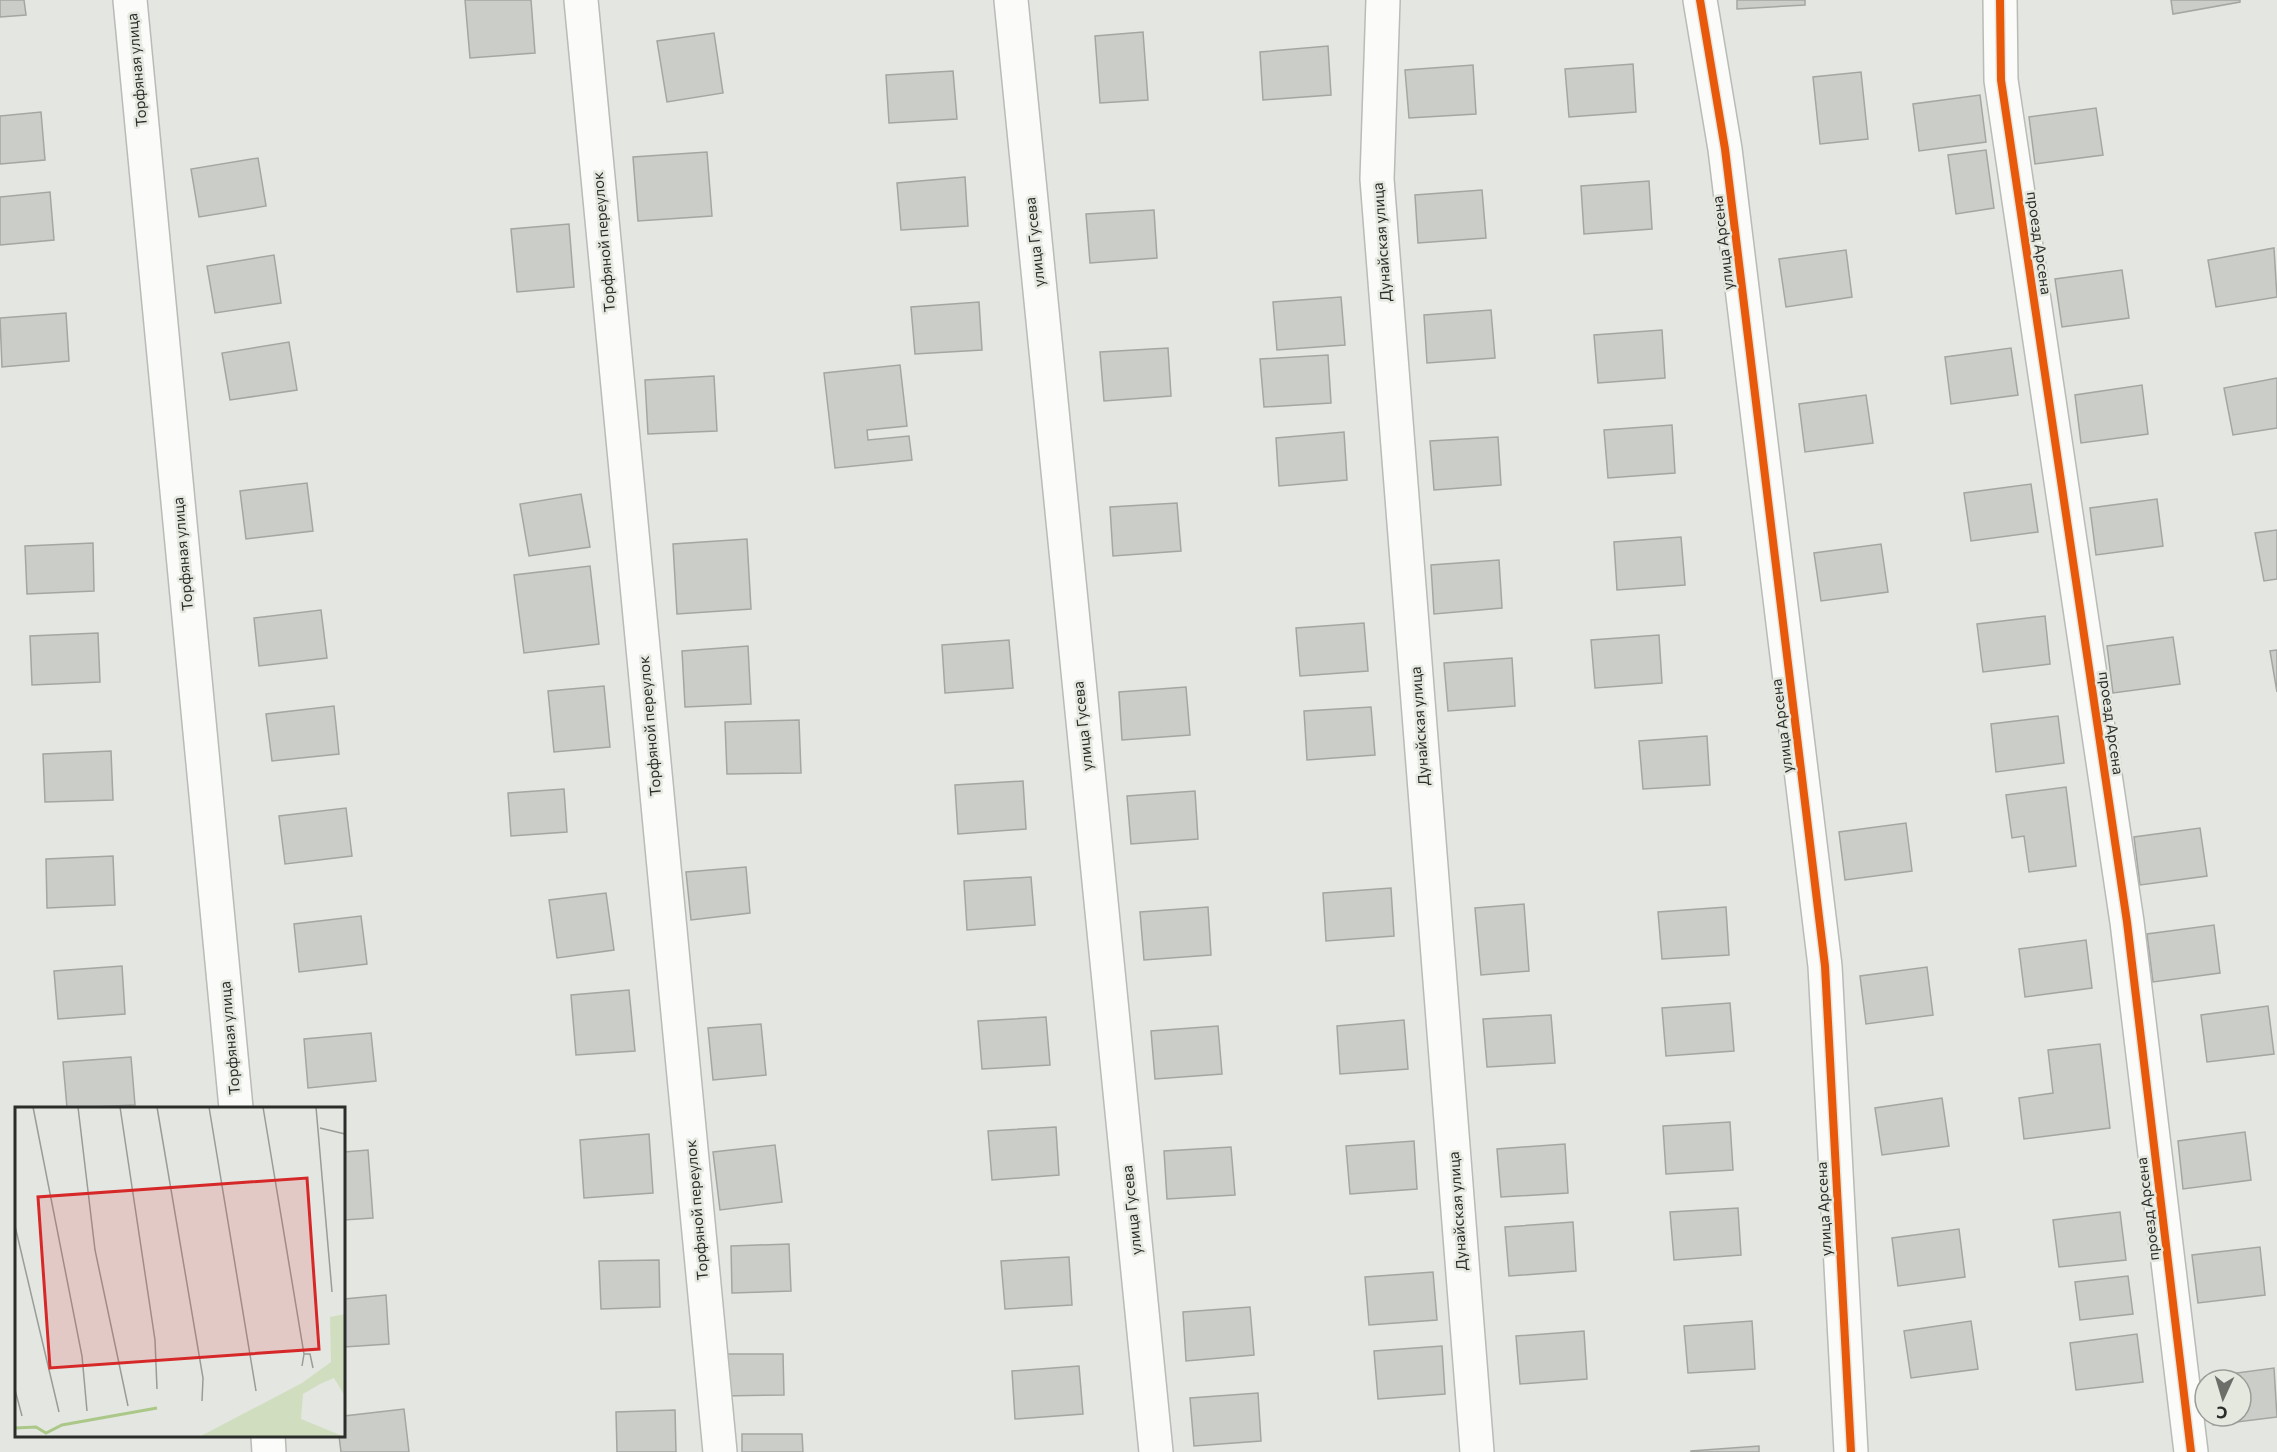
<svg xmlns="http://www.w3.org/2000/svg" width="2277" height="1452" viewBox="0 0 2277 1452" font-family="Commissioner,sans-serif">
<rect width="100%" height="100%" fill="#e4e6e1"/>
<path fill="#cbcdc9" stroke="#a4a6a2" stroke-width="1.5" d="M0 0H24L26 15 0 17Z
M465 0H531L535 53 470 58Z
M1737 0H1805V5L1737 9Z
M2171 0H2240V2L2173 14Z
M1143 32 1148 100 1100 103 1095 36Z
M714 33 723 93 667 102 657 41Z
M1328 46 1331 95 1263 100 1260 52Z
M1633 64 1636 112 1569 117 1565 69Z
M1473 65 1476 114 1409 118 1405 70Z
M953 71 957 119 889 123 886 75Z
M1861 72 1868 139 1820 144 1813 77Z
M1980 95 1986 142 1919 151 1913 104Z
M2096 108 2103 155 2035 164 2029 117Z
M41 112 45 160 0 164V116Z
M1986 150 1994 208 1956 214 1948 155Z
M707 152 712 216 638 221 633 157Z
M258 158 266 206 199 217 191 169Z
M965 177 968 226 901 230 897 183Z
M1649 181 1652 229 1584 234 1581 186Z
M1482 190 1486 238 1418 243 1415 195Z
M50 192 54 240 0 245V197Z
M1154 210 1157 258 1090 263 1086 214Z
M569 224 574 287 517 292 511 229Z
M2274 248 2277 297 2216 307 2208 260Z
M1846 250 1852 297 1786 307 1779 259Z
M274 255 281 303 215 313 207 266Z
M2122 270 2129 318 2062 327 2055 279Z
M1341 297 1345 345 1277 350 1273 302Z
M979 302 982 350 915 354 911 307Z
M1491 310 1495 358 1427 363 1424 315Z
M66 313 69 361 2 367 0 318Z
M1662 330 1665 378 1598 383 1594 335Z
M289 342 297 390 230 400 222 353Z
M1168 348 1171 396 1104 401 1100 352Z
M2011 348 2018 395 1951 404 1945 357Z
M1328 355 1331 403 1264 407 1260 359Z
M900 365 907 426 867 430 868 440 909 436 912 460 835 468 824 373Z
M714 376 717 431 648 434 645 380Z
M2277 378V428L2233 435 2224 388Z
M2142 385 2148 434 2081 443 2075 395Z
M1866 395 1873 443 1805 452 1799 404Z
M1672 425 1675 473 1608 478 1604 430Z
M1344 432 1347 480 1279 486 1276 438Z
M1498 437 1501 485 1434 490 1430 441Z
M307 483 313 531 246 539 240 491Z
M2031 484 2038 532 1971 541 1964 493Z
M581 494 590 547 529 556 520 504Z
M2157 499 2163 546 2096 555 2090 508Z
M1177 503 1181 551 1113 556 1110 507Z
M2277 530V579L2264 581 2255 533Z
M1681 537 1685 585 1617 590 1614 542Z
M747 539 751 609 677 614 673 544Z
M93 543 94 591 27 594 25 546Z
M1881 544 1888 592 1821 601 1814 553Z
M1499 560 1502 608 1434 614 1431 565Z
M590 566 599 644 524 653 514 575Z
M321 610 327 658 259 666 254 618Z
M2045 616 2050 664 1983 672 1977 624Z
M1364 623 1368 671 1300 676 1296 628Z
M98 633 100 682 32 685 30 636Z
M1659 635 1662 683 1595 688 1591 640Z
M2173 637 2180 684 2113 693 2107 646Z
M1009 640 1013 688 945 693 942 645Z
M748 646 751 704 685 707 682 651Z
M2277 650V692L2270 651Z
M1512 658 1515 706 1448 711 1444 663Z
M604 686 610 747 554 752 548 691Z
M1186 687 1190 735 1122 740 1119 692Z
M334 706 339 754 272 761 266 714Z
M1371 707 1375 755 1307 760 1304 711Z
M2058 716 2064 763 1996 772 1991 724Z
M799 720 801 773 727 774 725 722Z
M1707 736 1710 785 1643 789 1639 741Z
M111 751 113 800 45 802 43 754Z
M1023 781 1026 829 958 834 955 785Z
M2066 787 2076 866 2029 872 2024 836 2012 838 2006 795Z
M564 789 567 832 511 836 508 793Z
M1195 791 1198 839 1131 844 1127 796Z
M346 808 352 856 285 864 279 816Z
M1906 823 1912 871 1845 880 1839 832Z
M2200 828 2207 876 2140 885 2134 837Z
M113 856 115 905 47 908 46 859Z
M746 867 750 913 691 920 686 872Z
M1031 877 1035 925 967 930 964 881Z
M1391 888 1394 936 1326 941 1323 893Z
M606 893 614 950 557 958 549 900Z
M1524 904 1529 971 1481 975 1475 908Z
M1208 907 1211 955 1144 960 1140 912Z
M1726 907 1729 955 1662 959 1658 912Z
M361 916 367 964 299 972 294 924Z
M2214 925 2220 973 2153 982 2147 934Z
M2086 940 2092 988 2025 997 2019 949Z
M122 966 125 1014 58 1019 54 971Z
M1927 967 1933 1015 1866 1024 1860 976Z
M629 990 635 1051 576 1055 571 995Z
M1730 1003 1734 1051 1666 1056 1662 1008Z
M2268 1006 2274 1054 2207 1062 2201 1015Z
M1551 1015 1555 1063 1487 1067 1483 1019Z
M1046 1017 1050 1065 982 1069 978 1021Z
M1404 1020 1408 1069 1340 1074 1337 1026Z
M761 1024 766 1075 713 1080 708 1028Z
M1218 1026 1222 1074 1155 1079 1151 1031Z
M371 1033 376 1081 308 1088 304 1039Z
M2100 1044 2110 1128 2024 1139 2019 1098 2053 1093 2048 1050Z
M131 1057 135 1105 67 1108 63 1062Z
M1942 1098 1949 1146 1882 1155 1875 1108Z
M1730 1122 1733 1170 1666 1174 1663 1126Z
M1056 1127 1059 1175 992 1180 988 1131Z
M2245 1132 2251 1180 2183 1189 2178 1141Z
M649 1134 653 1193 584 1198 580 1140Z
M1414 1141 1417 1189 1350 1194 1346 1146Z
M1565 1144 1568 1193 1501 1197 1497 1149Z
M775 1145 782 1202 720 1210 713 1152Z
M1231 1147 1235 1195 1167 1199 1164 1151Z
M368 1150 373 1218 344 1220V1152Z
M1738 1208 1741 1255 1674 1260 1670 1212Z
M2120 1212 2126 1260 2059 1267 2053 1220Z
M1573 1222 1576 1271 1509 1276 1505 1227Z
M1959 1229 1965 1277 1898 1286 1892 1238Z
M789 1244 791 1291 732 1293 731 1246Z
M2260 1247 2265 1295 2198 1303 2192 1255Z
M1069 1257 1072 1305 1005 1309 1001 1261Z
M659 1260 660 1307 601 1309 599 1261Z
M1433 1272 1437 1320 1369 1325 1365 1277Z
M2128 1276 2133 1314 2080 1320 2075 1282Z
M386 1295 389 1344 344 1347V1299Z
M1250 1307 1254 1355 1186 1361 1183 1312Z
M1752 1321 1755 1369 1688 1373 1684 1326Z
M1971 1321 1978 1369 1911 1378 1904 1331Z
M1584 1331 1587 1379 1520 1384 1516 1336Z
M2137 1334 2143 1382 2076 1390 2070 1343Z
M1442 1346 1445 1394 1378 1399 1374 1351Z
M723 1354H783L784 1395 723 1396Z
M1079 1366 1083 1414 1015 1419 1012 1371Z
M2274 1368 2277 1417 2213 1425 2212 1416H2241V1380H2207V1377Z
M1258 1393 1261 1441 1194 1446 1190 1398Z
M404 1409 409 1452H341L339 1436H344V1416Z
M675 1410 676 1452H617L616 1412Z
M742 1434H802L803 1452H742Z
M1759 1446V1452H1691V1451Z"/>
<g fill="none" stroke-linecap="round" stroke-linejoin="round">
<g stroke="#b9bbb7" stroke-width="36">
<path id="street" d="M130 0 236 1108
M581 0 720 1452
M1011 0 1156 1452
M1383 0 1377 179 1477 1452
M1700 0 1725 149 1825 966 1851 1452
M2000 0 2001 80 2127 922 2191 1452
M268 1436 269 1452"/>
</g>
<use href="#street" stroke="#fbfbfa" stroke-width="33"/>
<g stroke="#e4e8df" stroke-width="11">
<path id="cycleway" d="M1700 0 1725 149 1825 966 1851 1452
M2000 0 2001 80 2127 922 2191 1452"/>
</g>
<use href="#cycleway" stroke="#e8590c" stroke-width="8"/>
</g>
<g text-anchor="middle" stroke-width="5" stroke-linejoin="round" paint-order="stroke">
<g font-size="15" fill="#2b2d2a" stroke="#e4e8df">
<text transform="translate(137 70) rotate(-95)" y="5">Торфяная улица</text>
<text transform="translate(604 242) rotate(-95)" y="5">Торфяной переулок</text>
<text transform="translate(1035 242) rotate(-96)" y="5">улица Гусева</text>
<text transform="translate(1382 242) rotate(-94)" y="5">Дунайская улица</text>
<text transform="translate(1723 243) rotate(-97)" y="5">улица Арсена</text>
<text transform="translate(2039 243) rotate(82)" y="5">проезд Арсена</text>
<text transform="translate(183 554) rotate(-95)" y="5">Торфяная улица</text>
<text transform="translate(2111 723) rotate(82)" y="5">проезд Арсена</text>
<text transform="translate(650 726) rotate(-95)" y="5">Торфяной переулок</text>
<text transform="translate(1083 726) rotate(-96)" y="5">улица Гусева</text>
<text transform="translate(1420 726) rotate(-94)" y="5">Дунайская улица</text>
<text transform="translate(1782 726) rotate(-97)" y="5">улица Арсена</text>
<text transform="translate(230 1038) rotate(-95)" y="5">Торфяная улица</text>
<text transform="translate(1824 1209) rotate(-93)" y="5">улица Арсена</text>
<text transform="translate(2148 1209) rotate(-97)" y="5">проезд Арсена</text>
<text transform="translate(697 1210) rotate(-95)" y="5">Торфяной переулок</text>
<text transform="translate(1132 1210) rotate(-96)" y="5">улица Гусева</text>
<text transform="translate(1458 1211) rotate(-94)" y="5">Дунайская улица</text>
</g>
</g>
<g transform="translate(15 1107)">
<rect width="330" height="330" fill="#e4e6e1"/>
<path d="M330 207V289L319 271 305 277 288 287 286 312 330 330H184L287 276 316 255 315 210Z" fill="#d0debf"/>
<path fill="none" stroke="#abc888" stroke-width="3" d="M0 321 21 320 31 326 47 318 142 301"/>
<path fill="none" stroke="#9a9c98" stroke-width="1.5" d="M18 0 67 249 72 304M63 0 80 143 113 299M105 0 140 233 142 282M142 0 188 271 187 294M194 0 241 284M248 0 289 247 287 259M301 0 317 185M305 21 330 27M0 119 44 305M289 247H295L298 261M0 283 7 309"/>
<path fill="#d62828" fill-opacity="0.15" stroke="#d62828" stroke-width="3" d="M292 71 304 242 35 261 23 90Z"/>
<rect width="330" height="330" fill="none" stroke="#2b2d2a" stroke-width="3"/>
</g>
<g transform="translate(2223 1398) rotate(184)"><circle r="28" fill="#e4e8df" stroke="#9a9d97" stroke-width="1.5"/>
<path d="M0-4.5L10 22L0 15L-10 22Z" fill="#6c6e6a"/>
<text y="-9" font-size="16" font-weight="bold" text-anchor="middle" fill="#2b2d2a">С</text>
</g>
</svg>
